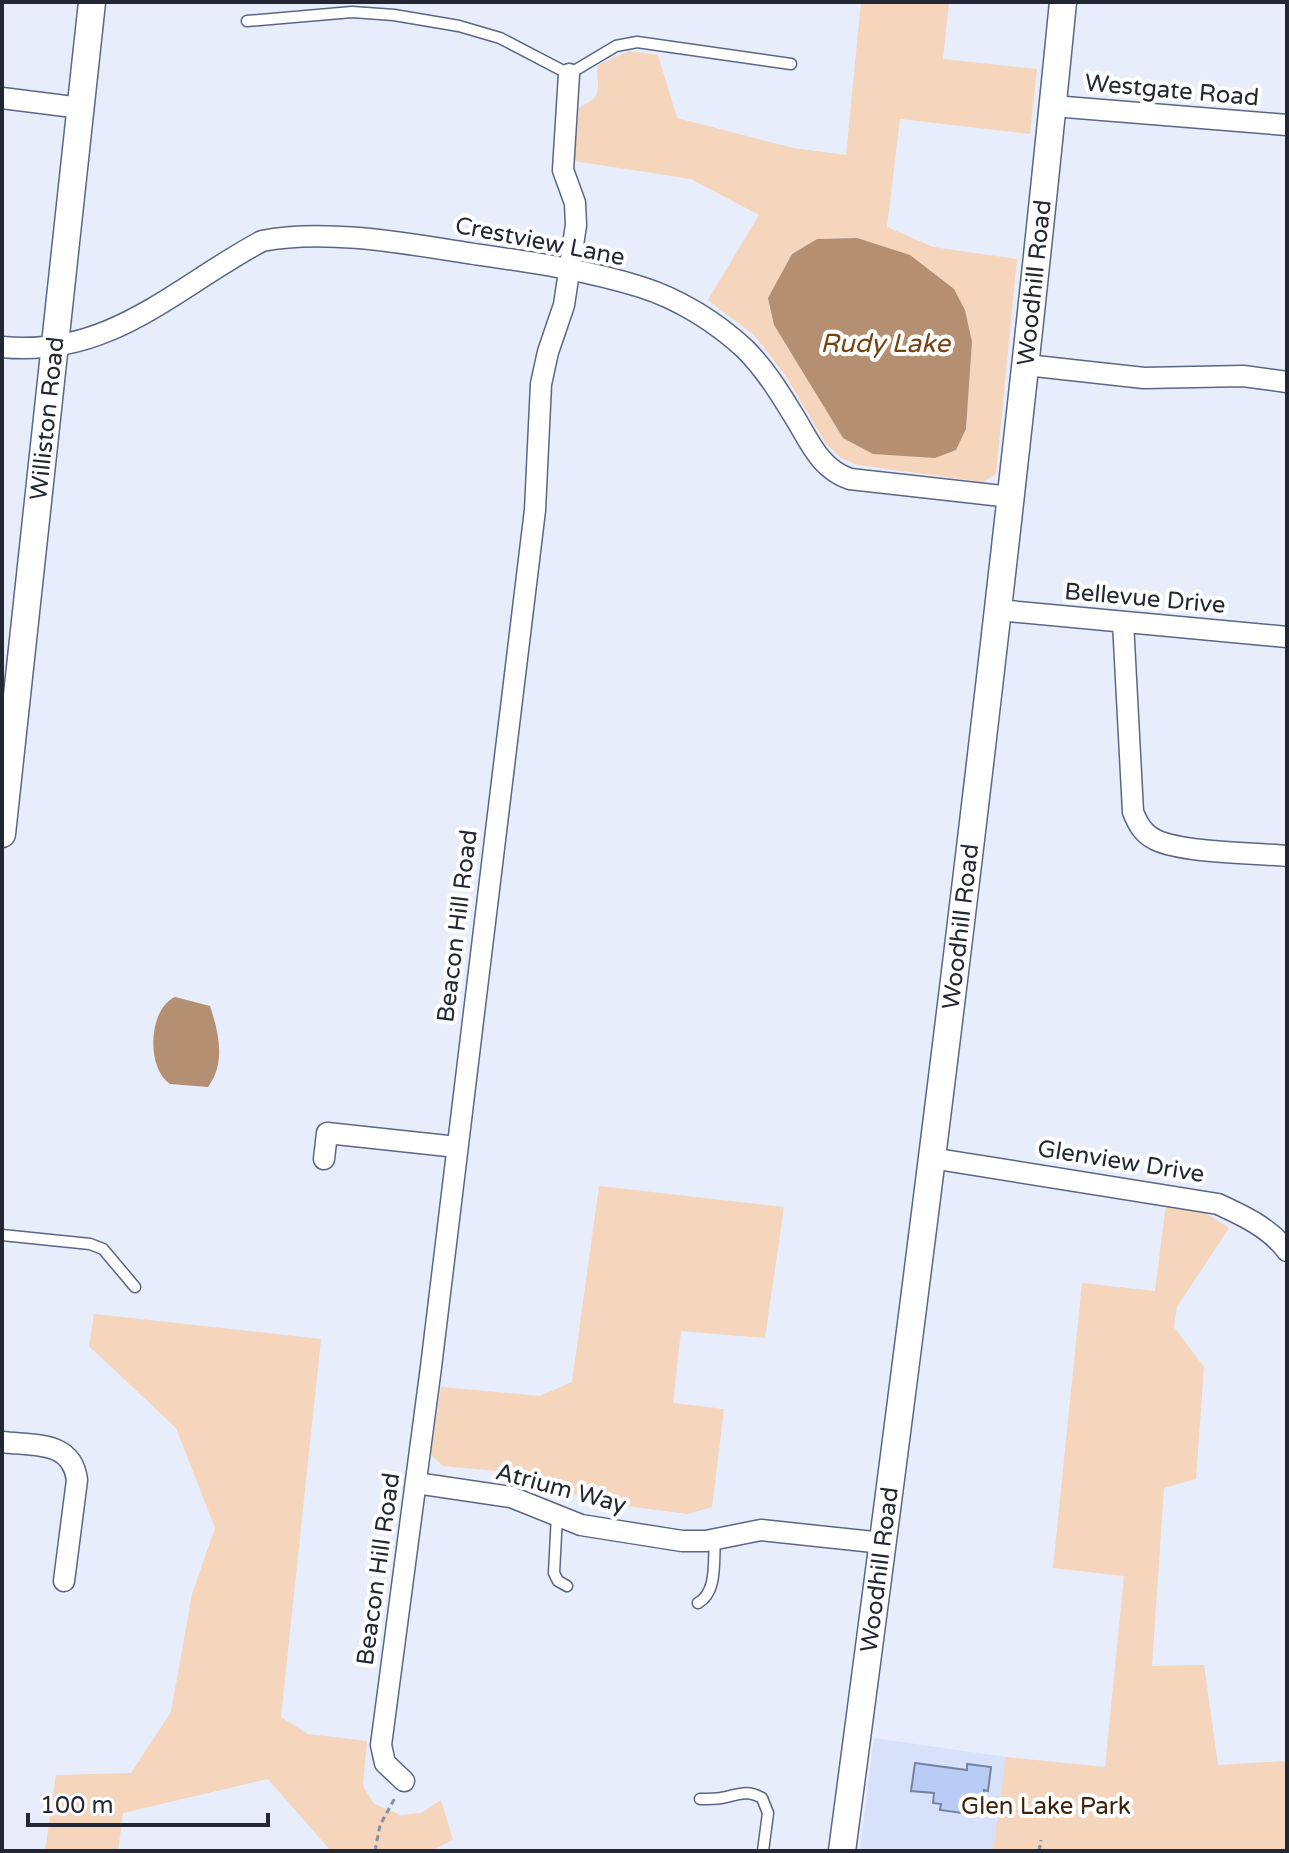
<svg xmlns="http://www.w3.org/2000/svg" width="1289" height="1853" viewBox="0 0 1289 1853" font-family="'Varela Round',sans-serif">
<rect width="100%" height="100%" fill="#e7edfb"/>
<path fill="#d7e1f9" d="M874 1738 1006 1757 993 1851H860Z"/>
<path fill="#f5d5bb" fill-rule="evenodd" d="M861 2H949L943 59 1037 69 1030 134 900 119 887 227 933 247 1017 259 996 474 983 482 858 465 841 458 826 444 785 375 754 335 708 300 759 215 691 179 574 161 579 108C583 105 588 103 592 100 603 91 595 77 598 65L629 51 658 55 677 118 793 148 846 155ZM857 238 972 342 966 429 956 450 843 438 774 325 792 254 817 239Z
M599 1186 784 1207 765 1338 681 1331 673 1403 724 1409 712 1507 688 1514 588 1501 530 1474 443 1466 431 1455 441 1387 540 1396 572 1382Z
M1166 1204 1204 1212 1229 1228 1177 1307 1174 1327 1204 1367 1196 1479 1164 1488 1152 1666 1204 1665 1218 1765 1287 1761V1851H993L1006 1757 1105 1767 1124 1576 1053 1568 1082 1283 1155 1291Z
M94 1314 321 1339 281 1717 308 1734 367 1741 363 1786 374 1804 401 1815 421 1813 441 1800 453 1840 430 1851H331L268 1779 123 1813 118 1851H45L56 1775 131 1773 171 1712 192 1594 215 1528 176 1428 89 1346Z"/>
<path fill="#b58f71" d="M857 238 910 255 954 289 965 310 972 342 966 429 956 450 935 458 873 454 843 438 774 325 768 298 792 254 817 239Z
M175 997 210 1006C219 1033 226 1063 208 1087L170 1084C146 1068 148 1009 175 997Z"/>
<path fill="#baccf6" stroke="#7582a0" stroke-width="2" d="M915 1763 967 1770V1764L991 1767 988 1791 984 1790 983 1800 973 1799 972 1808 963 1807 962 1813 940 1810 941 1804 933 1803 934 1793 911 1791Z"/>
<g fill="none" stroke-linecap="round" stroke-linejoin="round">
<g stroke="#5a6683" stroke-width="13">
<path id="lane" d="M247 21 352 12 394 15 459 26 500 38 569 74 616 46 637 42 791 64
M2 1235 90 1244 103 1249 135 1287
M557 1515 554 1573 558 1581 567 1586
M698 1603C718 1592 713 1560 715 1540
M700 1799C706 1799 714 1799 721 1798 738 1795 746 1789 762 1798L768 1813 763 1851"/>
</g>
<g stroke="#5a6683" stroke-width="23">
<path id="street" d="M2 98 81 108
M1053 106 1287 125
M2 347C110 358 174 288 262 241 326 228 409 244 474 254 530 262 587 270 641 287 679 299 716 322 745 349 764 368 778 390 792 413 809 439 818 468 850 479L1011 497
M1026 365 1144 378 1243 376 1287 382
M998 610 1287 637
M1123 622 1133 812C1138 824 1143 834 1156 840 1184 853 1254 853 1287 856
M931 1158 1218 1204C1244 1216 1270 1228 1287 1251
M324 1159 327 1133 457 1147
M2 1442C34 1446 72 1440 77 1480L64 1581
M416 1483 511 1497 581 1525 682 1541H706L761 1530 883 1543
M404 1781 385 1763 381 1745 431 1367 535 510 541 384 548 352 564 305 576 225 575 203 563 170 569 74"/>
</g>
<g stroke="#5a6683" stroke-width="29">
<g id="secondary">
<path id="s1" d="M2 834 92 2"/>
<path id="s2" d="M842 1851C924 1236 1002 620 1063 2"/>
</g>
</g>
<path stroke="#8a909d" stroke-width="3" stroke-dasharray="6 4" stroke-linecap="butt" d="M375 1851 380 1825 396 1796
M1039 1851 1041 1840"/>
<use href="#lane" stroke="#fff" stroke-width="10"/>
<use href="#street" stroke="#fff" stroke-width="20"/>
<use href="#secondary" stroke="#fff" stroke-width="26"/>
</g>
<g text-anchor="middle" stroke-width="8" stroke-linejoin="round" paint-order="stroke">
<g font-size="24" fill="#222733" stroke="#fff">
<text transform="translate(1172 90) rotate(5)" y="8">Westgate Road</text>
<text transform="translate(540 241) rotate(11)" y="8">Crestview Lane</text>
<text dy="8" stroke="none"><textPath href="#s2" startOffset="1580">Woodhill Road</textPath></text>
<text dy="8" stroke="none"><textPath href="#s1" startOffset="418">Williston Road</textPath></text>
<text transform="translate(1145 598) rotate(5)" y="8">Bellevue Drive</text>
<text transform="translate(457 926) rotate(-83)" y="8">Beacon Hill Road</text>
<text dy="8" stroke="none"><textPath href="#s2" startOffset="932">Woodhill Road</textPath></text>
<text transform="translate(1121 1161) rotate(9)" y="8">Glenview Drive</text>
<text transform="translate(561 1488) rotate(15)" y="8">Atrium Way</text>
<text transform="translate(378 1569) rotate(-82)" y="8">Beacon Hill Road</text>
<text dy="8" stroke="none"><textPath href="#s2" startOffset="284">Woodhill Road</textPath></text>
</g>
<g font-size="24" fill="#3d2209" stroke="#fff">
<text x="1046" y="1814">Glen Lake Park</text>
</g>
<g font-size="26" font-style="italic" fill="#754311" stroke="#fff">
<text x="885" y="352">Rudy Lake</text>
</g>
</g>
<rect width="1289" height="1853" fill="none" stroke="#222733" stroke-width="8"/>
<path d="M28 1813v12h240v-12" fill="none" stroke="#222733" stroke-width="4"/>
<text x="40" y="1813" font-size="24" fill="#222733" stroke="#ffffff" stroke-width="6" paint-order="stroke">100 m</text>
</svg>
